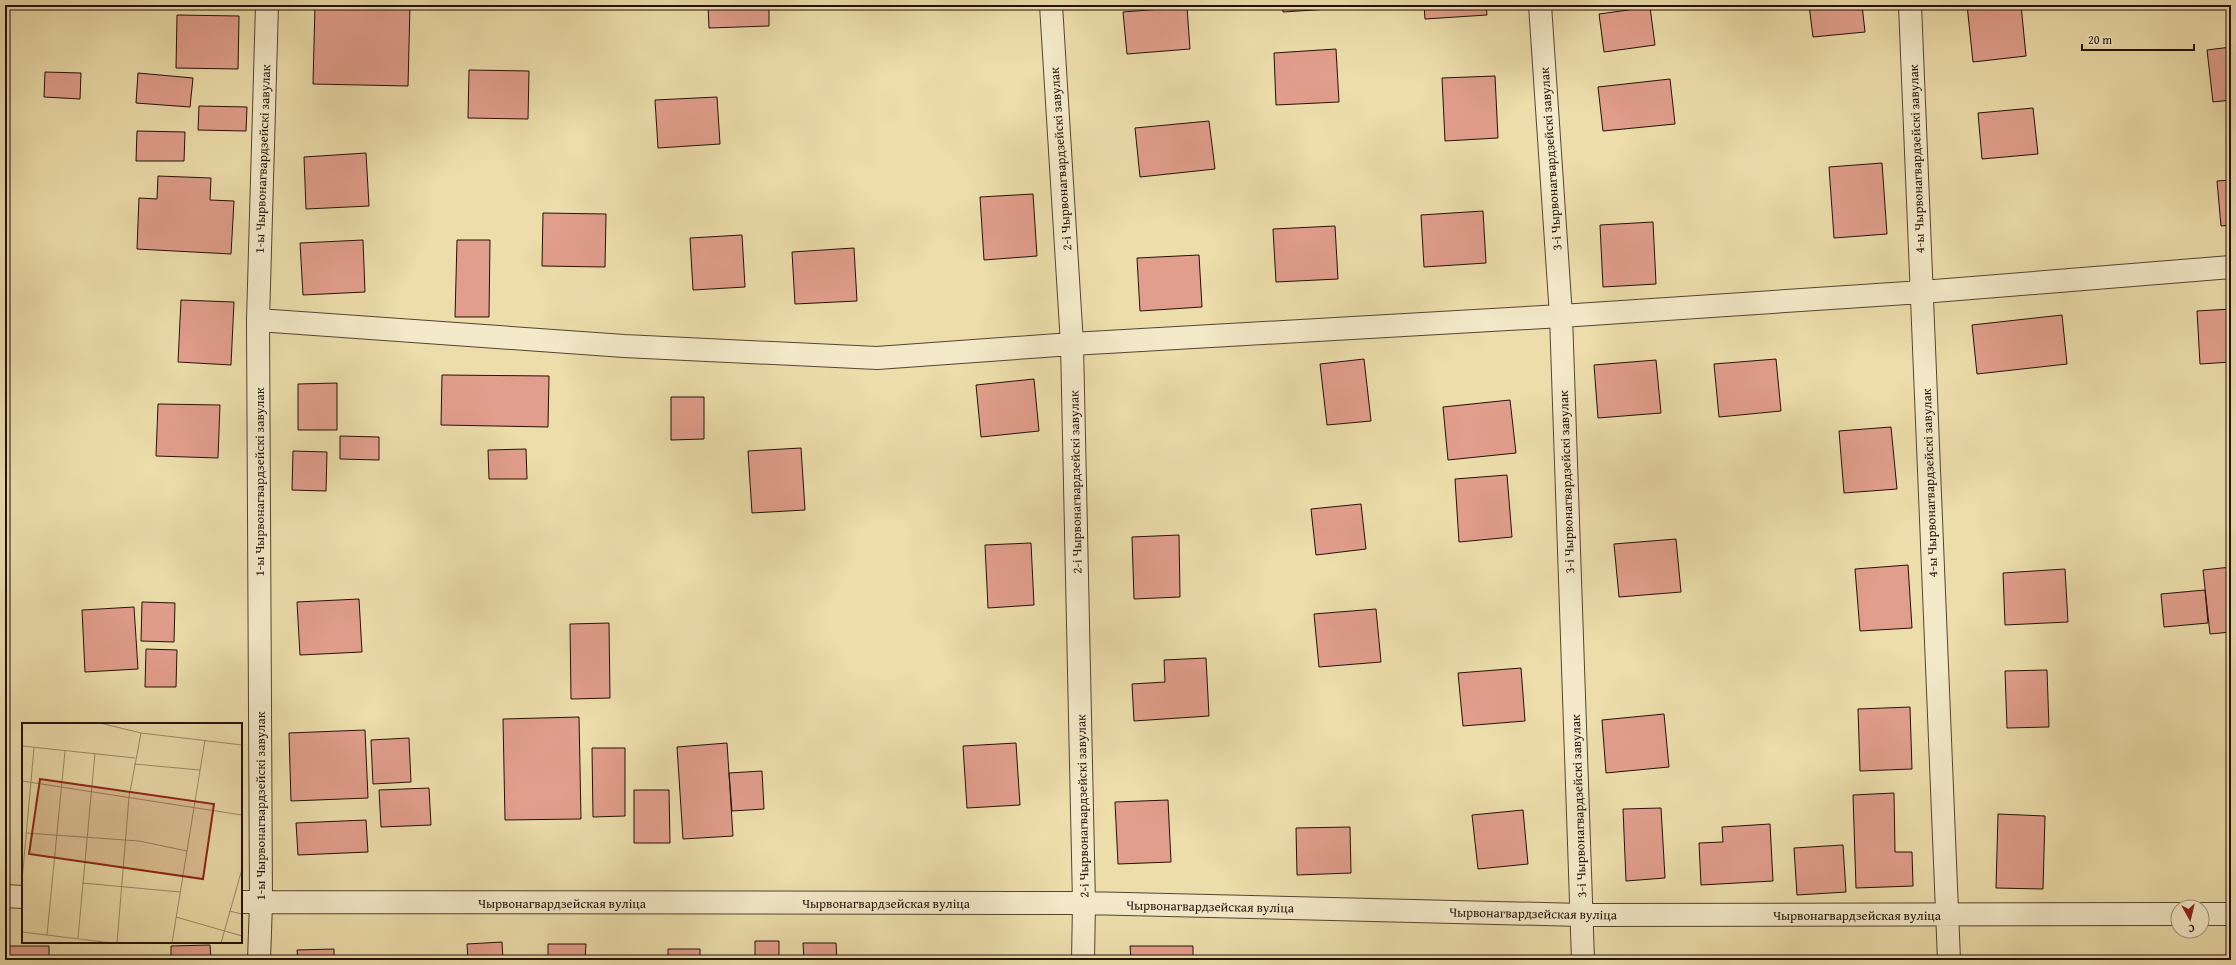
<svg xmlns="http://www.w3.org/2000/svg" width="2236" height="965" viewBox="0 0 2236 965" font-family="'Gentium Book Plus',serif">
<rect width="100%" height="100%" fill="#ecddab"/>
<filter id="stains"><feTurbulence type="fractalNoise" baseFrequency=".005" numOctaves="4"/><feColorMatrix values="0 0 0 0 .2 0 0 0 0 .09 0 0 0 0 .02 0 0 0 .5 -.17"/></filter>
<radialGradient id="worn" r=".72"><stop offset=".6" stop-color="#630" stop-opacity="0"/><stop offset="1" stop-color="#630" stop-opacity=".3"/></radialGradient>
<path fill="#e19e8c" stroke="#231109" d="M315 5H410L408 86 313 84Z
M708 5H769V26L709 28Z
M1282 5H1345V8L1283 12Z
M1424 5H1486L1487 15 1425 19Z
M1809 5H1862L1865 32 1813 37Z
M1967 5H2021L2026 56 1973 62Z
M1187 7 1190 49 1127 54 1123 12Z
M1650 7 1655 45 1604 52 1599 14Z
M177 15 239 16 238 69 176 68Z
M2231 47V100L2213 102 2207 50Z
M1336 49 1339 102 1276 105 1274 53Z
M469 70 529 71 528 119 468 118Z
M45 72 81 73 80 99 44 97Z
M138 73 193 78 190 107 136 103Z
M1495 76 1498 138 1445 141 1442 78Z
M1670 79 1675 124 1603 131 1598 87Z
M717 97 720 144 658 148 655 100Z
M199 106 247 107 246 131 198 130Z
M2033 108 2038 154 1982 159 1978 113Z
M1209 121 1215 169 1140 177 1135 128Z
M137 131 185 132 184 161H136Z
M366 153 369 206 306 209 304 157Z
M1882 163 1887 234 1834 238 1829 167Z
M158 176 211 178 210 200 234 201 231 254 137 249 139 198 157 199Z
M2231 180V225L2221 226 2217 181Z
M1033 194 1037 256 984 260 980 197Z
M1483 211 1486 263 1424 267 1421 215Z
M543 213 606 214 605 267 542 266Z
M1653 222 1656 284 1603 287 1600 225Z
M1335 226 1338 279 1276 282 1273 229Z
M742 235 745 287 693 290 690 238Z
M363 240 365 292 303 295 300 243Z
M457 240H490L489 317H455Z
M854 248 857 301 795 304 792 252Z
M1199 255 1202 307 1140 311 1137 258Z
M181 300 234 302 231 365 178 362Z
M2231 309V362L2200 364 2197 311Z
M2062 315 2067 364 1977 374 1972 325Z
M1364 359 1371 421 1327 425 1320 364Z
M1776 359 1781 411 1719 417 1714 364Z
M1656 360 1661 413 1598 418 1594 365Z
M442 375 549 376 548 427 441 425Z
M1034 379 1039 431 981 437 976 385Z
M337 383V430H298V384Z
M671 397H704V439L671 440Z
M1510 400 1516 453 1448 460 1443 407Z
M158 404 220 405 218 458 156 456Z
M2228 410H2231V445Z
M1891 427 1897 489 1844 493 1839 431Z
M340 436 379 437V460L340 459Z
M801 448 805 510 752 513 748 451Z
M526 449 527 479H489L488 450Z
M293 451 327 452 326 491 292 490Z
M1507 475 1512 537 1459 542 1455 479Z
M1361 504 1366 549 1316 555 1311 509Z
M1179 535 1180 597 1134 599 1132 537Z
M1676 539 1681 592 1619 597 1614 544Z
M1031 543 1034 605 988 608 985 545Z
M1908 565 1912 628 1860 631 1855 569Z
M2231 567V632L2210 634 2203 570Z
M2065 569 2068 622 2005 625 2003 573Z
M2205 590 2208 623 2164 627 2161 594Z
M359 599 362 652 300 655 297 602Z
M142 602 175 603 174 642 141 641Z
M134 607 138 669 85 672 82 610Z
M1376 609 1381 662 1319 667 1314 614Z
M609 623 610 698 571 699 570 624Z
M146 649 177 650 176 687H145Z
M1206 658 1209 716 1134 721 1132 684 1165 682 1164 660Z
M1521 668 1525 721 1463 726 1458 673Z
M2047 670 2049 727 2007 728 2005 671Z
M2228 679H2231V711Z
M1910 707 1912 769 1860 771 1858 709Z
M1664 714 1669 767 1606 773 1602 720Z
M579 717 581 819 505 820 503 719Z
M365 730 368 798 291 801 289 733Z
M5 738H8L6 791H5Z
M409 738 411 782 373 784 371 740Z
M727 743 733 836 683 839 677 747Z
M1016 743 1020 805 967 808 963 746Z
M592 748H625V816L593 817Z
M762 771 764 809 732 811 729 773Z
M429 788 431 825 381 827 379 790Z
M634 790H669L670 843H634Z
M1894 793 1895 852H1912L1913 886 1856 888 1853 795Z
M1168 800 1171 862 1118 864 1115 802Z
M1661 808 1665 878 1626 881 1623 809Z
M1523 810 1528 864 1478 869 1472 815Z
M1998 814 2045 816 2043 889 1996 888Z
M366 820 368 852 298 855 296 823Z
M1770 824 1773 881 1701 885 1699 843 1723 842 1722 827Z
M1350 827 1351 873 1297 875 1296 828Z
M1843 845 1846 892 1797 895 1794 848Z
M755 941H779V960H755Z
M502 942 503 960H468L467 944Z
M803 943H836L837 960H804Z
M548 944H586L585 960H548Z
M210 945 211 960H171V946Z
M5 946H49V960H5Z
M1130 946H1193V960H1131Z
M334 949V960H298L297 950Z
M668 949H700V960H668Z
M1720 958V960H1696Z"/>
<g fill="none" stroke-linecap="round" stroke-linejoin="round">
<g stroke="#554432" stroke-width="24">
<path id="minor" d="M1051 5 1072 344 1084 903 1083 960
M1540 5 1561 316 1583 960
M1910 5 1949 960
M258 320 624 346 877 358 1072 344 1561 316 1922 292 2231 267
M5 896 23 897
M241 902 1084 903 1582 915 2178 914
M2202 914H2231
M259 960 261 903 258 320 267 5"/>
</g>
<use href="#minor" stroke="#f3e9c8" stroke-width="22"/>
</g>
<g text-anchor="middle" stroke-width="3" stroke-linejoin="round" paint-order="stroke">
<g font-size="13" fill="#231109" stroke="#f3e9c8">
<text transform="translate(262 159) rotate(-88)" y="5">1-ы Чырвонагвардзейскі завулак</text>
<text transform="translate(1060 159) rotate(-94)" y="5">2-і Чырвонагвардзейскі завулак</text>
<text transform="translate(1550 159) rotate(-94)" y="5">3-і Чырвонагвардзейскі завулак</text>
<text transform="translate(1916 159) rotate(-92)" y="5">4-ы Чырвонагвардзейскі завулак</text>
<text transform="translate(259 482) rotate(-90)" y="5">1-ы Чырвонагвардзейскі завулак</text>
<text transform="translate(1075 482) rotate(-91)" y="5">2-і Чырвонагвардзейскі завулак</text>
<text transform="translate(1566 482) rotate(-92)" y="5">3-і Чырвонагвардзейскі завулак</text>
<text transform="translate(1929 483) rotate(-92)" y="5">4-ы Чырвонагвардзейскі завулак</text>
<text transform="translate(260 806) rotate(-90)" y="5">1-ы Чырвонагвардзейскі завулак</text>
<text transform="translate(1082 806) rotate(-91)" y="5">2-і Чырвонагвардзейскі завулак</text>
<text transform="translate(1578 806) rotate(-92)" y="5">3-і Чырвонагвардзейскі завулак</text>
<text x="562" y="908">Чырвонагвардзейская вуліца</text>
<text x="886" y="908">Чырвонагвардзейская вуліца</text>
<text transform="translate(1210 906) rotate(1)" y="5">Чырвонагвардзейская вуліца</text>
<text transform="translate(1533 913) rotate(1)" y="5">Чырвонагвардзейская вуліца</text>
<text x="1857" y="920">Чырвонагвардзейская вуліца</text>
</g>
</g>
<g transform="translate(22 723)">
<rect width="220" height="220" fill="#ecddab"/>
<path fill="none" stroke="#9c8b6a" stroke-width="1" d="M78 0 119 10 220 22M0 23 113 35M112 41 178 47M0 58 220 92M4 110 117 118 165 128M0 158 12 25M60 160 158 169M207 188 220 191M154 194 220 213M0 209 90 220M25 212 43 28M56 215 73 30M95 220 107 74 119 10M150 220 183 17M199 220 220 146"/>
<path fill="#8f2418" fill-opacity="0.15" stroke="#8f2418" stroke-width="2" d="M18 56 192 81 181 156 7 131Z"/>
<rect width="220" height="220" fill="none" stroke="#231109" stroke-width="2"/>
</g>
<rect width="2236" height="965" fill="none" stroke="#ecddab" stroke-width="20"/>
<rect x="6" y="6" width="2224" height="953" fill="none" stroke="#231109" stroke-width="2"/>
<rect x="10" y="10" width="2216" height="945" fill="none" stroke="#231109"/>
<g transform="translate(2190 919) rotate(172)"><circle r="19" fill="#f3e9c8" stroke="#a0937c"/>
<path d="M0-3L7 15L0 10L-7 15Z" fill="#8f2418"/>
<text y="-6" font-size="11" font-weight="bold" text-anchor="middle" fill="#231109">С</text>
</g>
<path d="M2082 44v6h112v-6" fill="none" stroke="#231109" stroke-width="2"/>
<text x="2088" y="44" font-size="12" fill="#231109" stroke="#f3e9c8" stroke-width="3" paint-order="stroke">20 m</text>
<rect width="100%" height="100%" filter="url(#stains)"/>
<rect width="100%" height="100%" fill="url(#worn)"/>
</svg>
